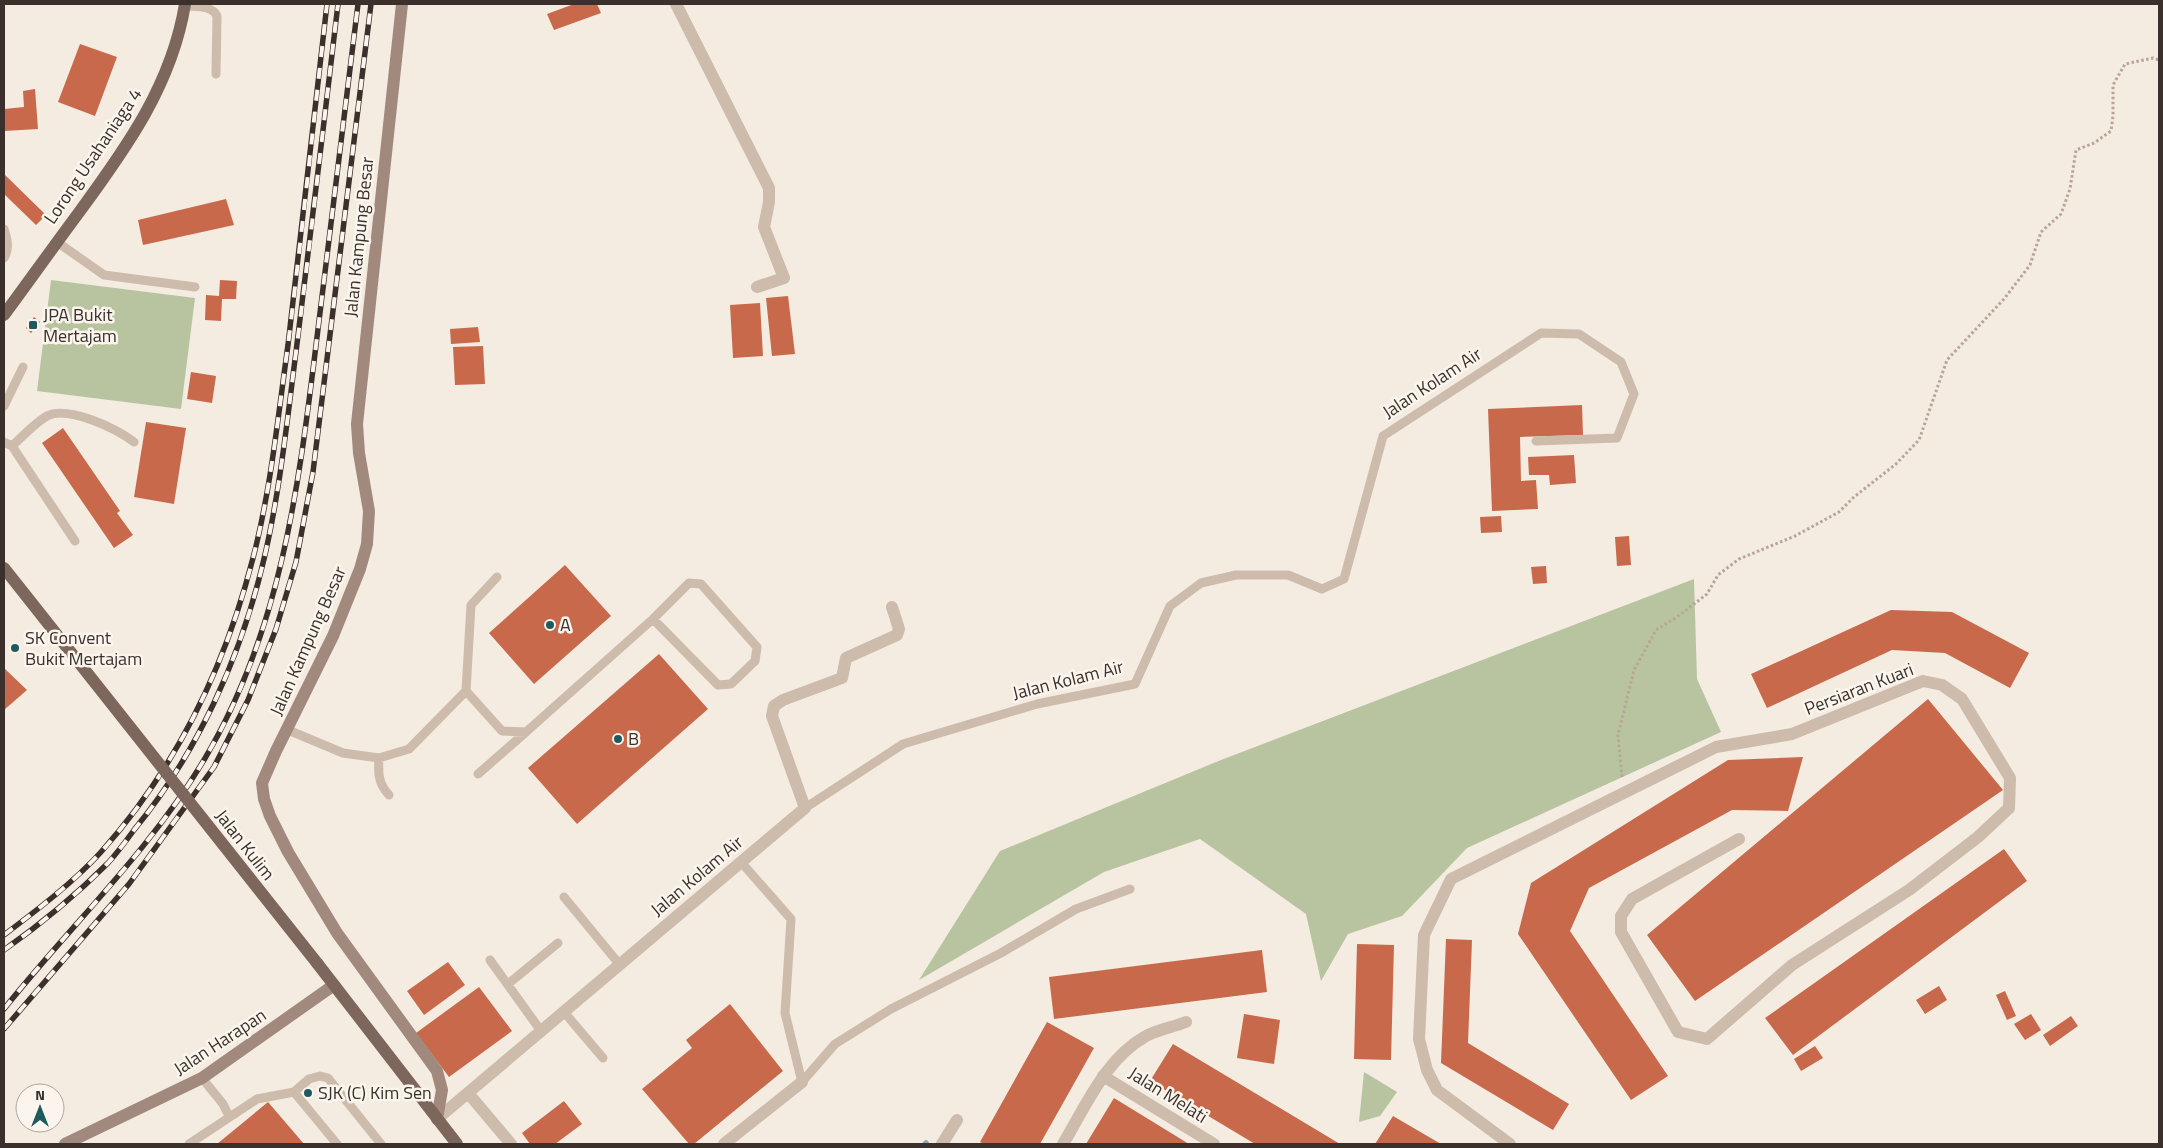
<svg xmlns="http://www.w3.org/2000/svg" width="2163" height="1148" viewBox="0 0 2163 1148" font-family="'Titillium Web',sans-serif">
<rect width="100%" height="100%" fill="#f4ebe1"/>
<path fill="#b8c4a0" d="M51 280 195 298 181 409 37 391Z
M1694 579 1697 679 1721 732 1467 848 1402 916 1348 934 1321 981 1306 914 1200 839 1104 872 919 980 1000 851 1221 760Z
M1364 1072 1397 1092 1380 1116 1359 1122Z"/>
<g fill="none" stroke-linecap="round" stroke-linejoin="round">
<path stroke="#7fb0b2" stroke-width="5.5" d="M925 1144 926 1143"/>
</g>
<path fill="#c8694b" d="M574 4H597L601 13 554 30 547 14Z
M80 44 117 57 95 116 58 102Z
M35 89 38 129 4 131V109L24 107 23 91Z
M4 174 46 215 36 225 4 194Z
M226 199 234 225 143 245 138 220Z
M220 280 237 281 236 299H222L221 321 205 320 206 295 219 296Z
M788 296 795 354 772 356 766 298Z
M760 303 763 356 733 358 730 305Z
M34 317 40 322 31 333 26 328Z
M478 327 480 342 451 344 450 329Z
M483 346 485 384 455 385 453 347Z
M191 372 216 376 212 403 187 399Z
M1582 405 1583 435 1520 437 1521 481 1536 480 1538 509 1492 511 1488 409Z
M146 422 186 428 174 504 134 497Z
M63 428 120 511 117 513 133 535 114 548 42 443Z
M1574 455 1576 483 1550 485 1549 475H1529L1528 457Z
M1501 516 1502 532 1481 533 1480 517Z
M1629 536 1631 565 1617 566 1615 537Z
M565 565 611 616 534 684 489 633Z
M1546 566 1547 583 1533 584 1531 567Z
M1891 610 1952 612 2029 653 2010 688 1945 653 1892 650 1767 708 1751 674Z
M659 654 708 709 577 824 528 768Z
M5 669 27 690 4 710V670Z
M1928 699 2003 790 1695 1001 1647 935Z
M1803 757 1788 811 1732 810 1589 888 1570 931 1668 1076 1631 1100 1518 934 1531 883 1728 760Z
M2004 849 2027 881 1793 1055 1765 1018Z
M1446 939 1472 940 1468 1043 1569 1104 1553 1130 1441 1063Z
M1357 944 1394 945 1391 1060 1354 1059Z
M1262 950 1267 992 1054 1019 1049 977Z
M448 962 465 985 424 1015 407 991Z
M1939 986 1947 1000 1925 1014 1916 1000Z
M479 987 512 1031 449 1077 416 1033Z
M2005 991 2016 1016 2007 1020 1996 995Z
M730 1004 783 1071 694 1144H689L642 1089 692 1048 686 1040Z
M1244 1014 1280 1020 1274 1064 1237 1058Z
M2031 1014 2041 1030 2025 1040 2014 1024Z
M2071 1016 2078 1026 2050 1046 2043 1035Z
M1047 1022 1094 1048 1040 1144H984L980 1142Z
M1173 1044 1340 1144H1255L1150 1081Z
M1815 1046 1823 1058 1801 1071 1794 1059Z
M1114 1098 1189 1144H1086Z
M564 1101 582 1124 555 1144H530L522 1133Z
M268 1102 304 1144H217Z
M1393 1116 1441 1144H1375Z"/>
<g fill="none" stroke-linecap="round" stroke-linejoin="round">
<path stroke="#b9a596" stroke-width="3" stroke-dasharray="2.5 2.5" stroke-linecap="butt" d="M1622 777 1618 735 1634 670 1656 630 1677 617 1707 594 1718 575 1739 559 1795 536 1839 512 1854 497 1896 464 1919 440 1947 360 2004 299 2030 265 2041 232 2061 214 2070 189 2076 150 2094 143 2111 131 2113 116V85L2125 64 2153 58 2159 60"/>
<path stroke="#cdbbac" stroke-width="9" d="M185 6C196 7 212 5 217 16L216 74
M4 229C7 238 10 249 4 258
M57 242 104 275 195 287
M4 406 23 367
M4 442 12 446 75 541
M12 446C22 437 36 422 47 416 68 405 117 429 134 442
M466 691 502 731 526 732 653 619 689 583 701 584 757 647 755 661 731 684 718 685 653 619
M288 730 343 753 379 758 409 749 466 691 471 605 497 577
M379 758C378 773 378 783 389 795
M478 774 526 732
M805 808 903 744 1037 704 1135 684 1170 606 1201 583 1236 575H1288L1322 589 1344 579 1383 436 1541 333 1579 334 1621 362 1634 394 1617 438 1536 441
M741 862 791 919 785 1013 802 1082
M564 897 620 965
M490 960 541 1031
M508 984 558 943
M564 1012 603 1058
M202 1078 223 1104 229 1116
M802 1082 835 1044 891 1009 1001 953 1076 909 1130 889
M294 1092 337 1144
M189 1144 257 1099 294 1092 309 1079 320 1076 328 1078 381 1144"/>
<path stroke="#cdbbac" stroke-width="12" d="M676 4 769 188V202L764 227 784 278 757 287
M1103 1076 1214 1144
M468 1093 511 1144
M437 1119 805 808 772 716 774 706 783 700 842 678 846 658 897 635 899 629 892 607
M724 1144 802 1082
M942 1144 957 1120
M1063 1144C1086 1106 1105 1059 1146 1036 1158 1030 1173 1027 1186 1022
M1510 1144 1437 1090 1427 1070 1419 1039 1424 935 1451 879 1716 747 1792 734 1923 681 1942 685 1962 699 2010 778 2009 808 1978 837 1909 890 1792 965 1707 1039 1678 1032 1621 932V916L1632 899 1739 839"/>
<path stroke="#a18a7d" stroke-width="12" d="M402 4 357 424 359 453 369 511 367 544 360 569 333 636 276 751 262 783 264 799 270 816 288 852 337 933 437 1071 442 1090 437 1119
M65 1144 202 1078 334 985"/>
<path stroke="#7d675c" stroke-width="12" d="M4 315C29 281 54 246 80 211 127 147 172 84 185 4
M317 963 457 1144"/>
<g stroke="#3b302b" stroke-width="5.5">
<path id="rail" d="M4 935C37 910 74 882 101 852 177 767 225 667 253 558 271 489 278 416 288 345 302 232 314 118 327 4
M4 950C41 924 76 895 108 863 117 853 126 841 134 830 198 752 241 657 264 559 280 491 287 421 296 352 311 236 324 120 338 4
M4 1009C70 926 149 852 204 760 285 624 300 474 319 321 332 215 345 109 358 4
M4 1029 129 884 214 767 248 700 276 629 296 562 313 472 371 4"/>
</g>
<use href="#rail" stroke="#fbf5ee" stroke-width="4" stroke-dasharray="11" stroke-linecap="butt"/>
<path stroke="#7d675c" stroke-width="12" d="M4 568 317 963"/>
</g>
<g fill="#1f5a5e" stroke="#fbf5ee" stroke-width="2">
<rect x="28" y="320" width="10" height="10" rx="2.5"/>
<circle cx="550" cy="625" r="5"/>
<circle cx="15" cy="648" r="5"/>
<circle cx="618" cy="739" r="5"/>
<circle cx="308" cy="1093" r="5"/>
</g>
<g text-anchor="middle" stroke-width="5" stroke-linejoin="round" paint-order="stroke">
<g font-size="18" fill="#3b302b" stroke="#fbf5ee">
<text transform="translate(93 156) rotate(-56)" y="6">Lorong Usahaniaga 4</text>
<text transform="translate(359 237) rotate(-84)" y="6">Jalan Kampung Besar</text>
<text transform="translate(1432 383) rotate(-33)" y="6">Jalan Kolam Air</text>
<text transform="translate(308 641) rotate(-66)" y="6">Jalan Kampung Besar</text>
<text transform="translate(1068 680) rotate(-14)" y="6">Jalan Kolam Air</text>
<text transform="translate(1859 689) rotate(-21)" y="6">Persiaran Kuari</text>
<text transform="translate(245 845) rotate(52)" y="6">Jalan Kulim</text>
<text transform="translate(697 876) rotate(-40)" y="6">Jalan Kolam Air</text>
<text transform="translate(220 1042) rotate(-33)" y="6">Jalan Harapan</text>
<text transform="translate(1168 1095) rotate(32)" y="6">Jalan Melati</text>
</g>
<g font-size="18" fill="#3b302b" stroke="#fbf5ee" text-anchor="start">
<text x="43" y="321">JPA Bukit<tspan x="43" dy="21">Mertajam</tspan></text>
<text x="560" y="631">A</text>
<text x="25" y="644">SK Convent<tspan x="25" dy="21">Bukit Mertajam</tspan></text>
<text x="628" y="745">B</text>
<text x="318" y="1099">SJK (C) Kim Sen</text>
</g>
</g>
<rect width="2163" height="1148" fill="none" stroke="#3b302b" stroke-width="10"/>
<g transform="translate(40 1108)"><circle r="24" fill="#fbf5ee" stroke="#aea6a0"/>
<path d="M0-4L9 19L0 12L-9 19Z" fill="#1f5a5e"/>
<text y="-8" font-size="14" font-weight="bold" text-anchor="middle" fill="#3b302b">N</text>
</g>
</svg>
